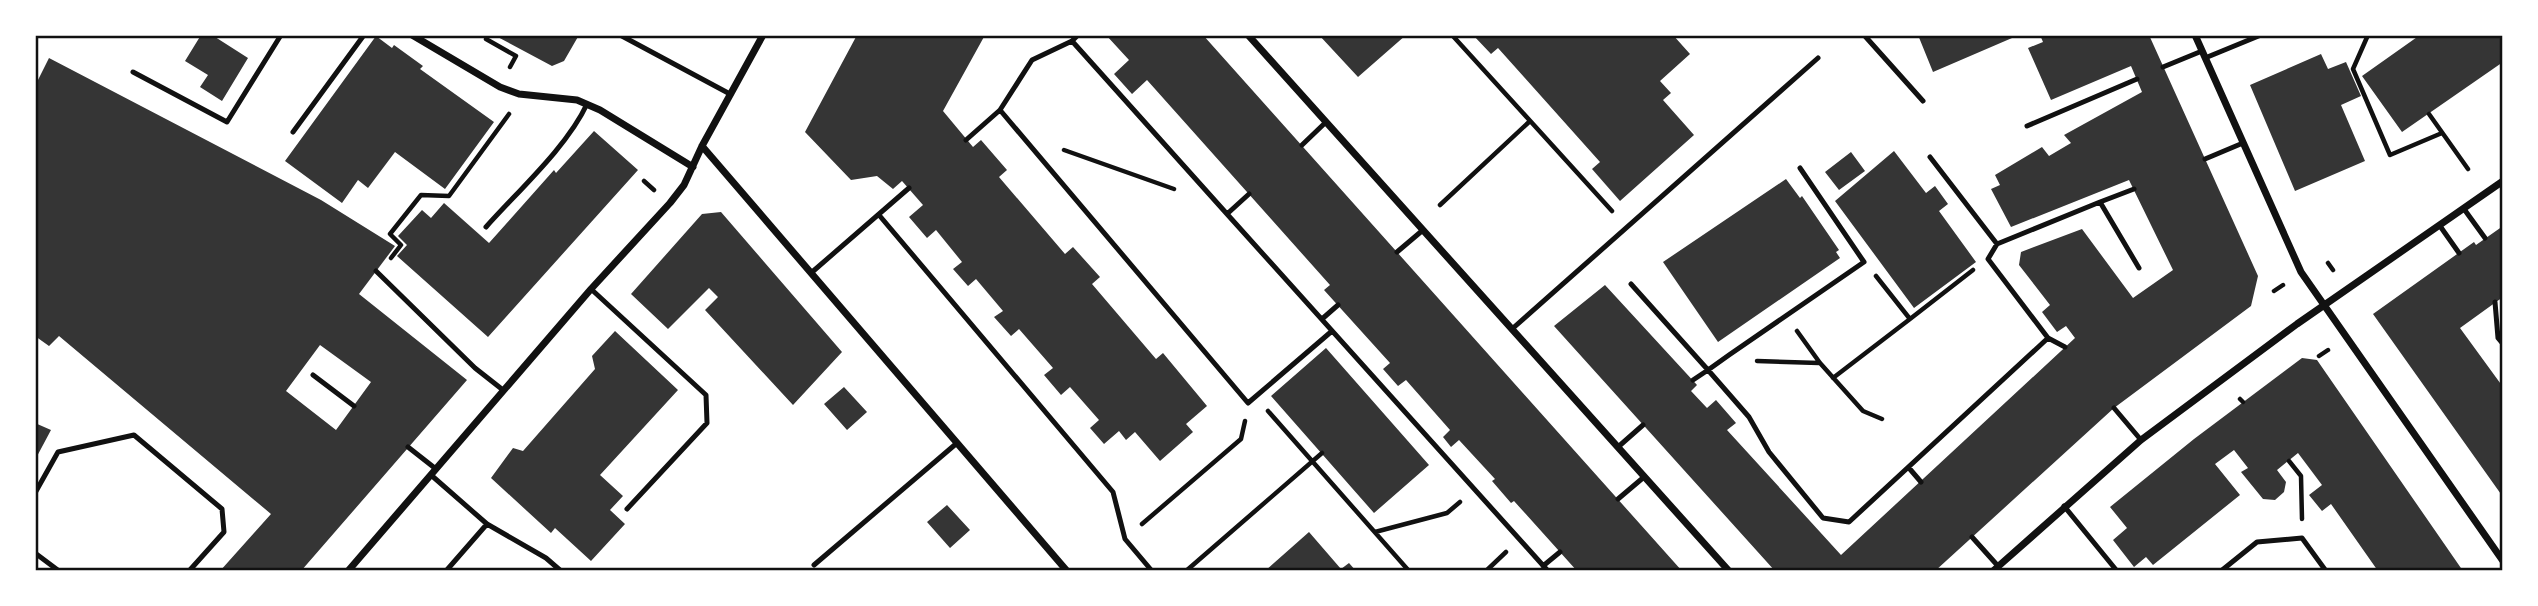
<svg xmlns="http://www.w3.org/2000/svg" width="2538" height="606" viewBox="0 0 2538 606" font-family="'Fira Sans Condensed',sans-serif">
<rect width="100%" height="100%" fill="#fff"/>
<path fill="#353535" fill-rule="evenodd" d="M201 35H212L248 58 222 101 200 87 208 75 185 61Z
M494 35H579L564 61 552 66Z
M857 35H985L943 111 973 147 981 140 1007 170 999 177 1065 254 1073 247 1100 277 1092 284 1156 359 1163 353 1207 406 1186 424 1193 432 1160 461 1135 432 1126 440 1119 431 1104 444 1090 428 1099 420 1070 387 1061 395 1044 375 1053 368 1019 329 1011 336 994 317 1003 311 976 279 968 286 953 269 962 262 936 230 927 238 909 217 923 205 902 181 893 189 877 176 851 180 805 132Z
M1106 35H1203L1682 571H1577L1514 501 1511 503 1492 481 1495 479 1459 440 1451 447 1443 437 1450 430 1406 380 1398 386 1383 369 1390 363 1324 290 1330 285 1147 80 1132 94 1114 74 1129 60Z
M1319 35H1406L1358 77Z
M1473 35H1673L1690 54 1660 81 1671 93 1663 100 1694 135 1620 201 1592 169 1600 162 1498 48 1491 54Z
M1918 35H2019L1933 72Z
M2040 35H2149L2258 276 2251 306 2114 408 1935 571H1775L1554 326 1605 285 1697 385 1691 391 1707 408 1716 400 1736 423 1727 430 1841 555 2075 338 2066 326 2057 332 2042 312 2050 305 2019 265 2021 252 2082 229 2133 298 2173 270 2129 180 2011 227 1991 189 2000 185 1995 175 2042 147 2049 156 2071 143 2064 135 2142 92 2131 66 2051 100 2028 48 2043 42Z
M2420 35H2503V62L2402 132 2362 76Z
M376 36 392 48 394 45 423 66 420 69 494 122 445 189 395 152 368 188 358 180 342 203 285 161Z
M2321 54 2328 69 2346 62 2361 96 2341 105 2365 161 2295 191 2250 85Z
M49 58 321 200 395 246 359 294 467 380 301 571H220L271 514 59 336 49 346 35 336V86ZM320 345 371 382 336 430 286 391Z
M594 131 638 170 488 337 397 256 407 245 398 236 422 210 431 218 444 203 489 243 554 170 556 173Z
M1894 151 1926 193 1935 186 1948 204 1939 211 1976 262 1914 308 1835 201Z
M1851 152 1865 171 1839 190 1825 172Z
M1786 179 1800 198 1802 196 1839 250 1836 252 1840 258 1718 342 1663 262Z
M721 212 842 352 793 405 705 310 718 297 709 288 668 329 631 294 702 214Z
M2503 226V297L2460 328 2503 387V497L2373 314 2474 242 2476 245Z
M615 331 678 390 600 475 623 496 610 510 625 524 591 561 555 528 551 533 491 478 513 448 523 451 595 369 592 356Z
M1326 348 1429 465 1374 513 1271 396Z
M2302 358 2317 360 2463 571H2378L2331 504 2322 511 2309 495 2322 485 2298 453 2277 470 2286 482 2284 492 2275 500 2263 499 2241 472 2248 468 2234 450 2215 464 2240 495 2153 565 2146 557 2134 567 2113 540 2127 528 2110 507 2194 439Z
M844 387 867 412 847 430 824 404Z
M35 423 51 430 35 460Z
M947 505 970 530 950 548 927 522Z
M1309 532 1341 569 1349 563 1356 571H1265Z"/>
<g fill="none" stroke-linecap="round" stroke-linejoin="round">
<path stroke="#111" stroke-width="4.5" d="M1452 35 1612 211
M2368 35 2353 69 2390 155 2442 133
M486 39 516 56 510 67
M2429 114 2468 169
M1064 150 1174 189
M644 181 654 190
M1440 205 1529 122
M391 258 401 245 390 234 421 195 449 196 509 114
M2328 263 2333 270
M1876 276 1910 319 1973 270
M2274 291 2283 285
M1797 331 1820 363 1863 411 1882 419
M2319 356 2328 350
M1757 361 1819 363
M1833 378 1910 319
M2240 399 2243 402
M1268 411 1409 571
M2289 461 2301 476 2302 519
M1142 524 1241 439 1245 421
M1375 532 1447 513 1460 502
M1186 571 1322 453
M1486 571 1506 552"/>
<path stroke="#111" stroke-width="5" d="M620 35 730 94
M1864 35 1923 101
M1072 41 1227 214
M2205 58 2261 35
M2163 67 2202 51
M133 72 227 122 281 35
M1000 110 1248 403 1332 331
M2027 126 2137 79
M293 132 364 35
M966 140 1000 110 1032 60 1072 41 1078 35
M1302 145 1326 122
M1930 157 1997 244
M2205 159 2243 143
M2134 189 2100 202 2139 268
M1249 194 1227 214 1548 571
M2464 209 2485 238
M879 215 1113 492 1125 539 1152 571
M2440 226 2459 253
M486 227C518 191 567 147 587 104
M1397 252 1423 230
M376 271 475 368 503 390
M811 273 909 188
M1631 284 1708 370 1729 355 1864 262 1800 168
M591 289 706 395 707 423 627 509
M2495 302 2498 338 2503 344
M1322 319 1338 305
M1512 329 1818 58
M2048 338 1988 259 1997 244 2100 202
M313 375 354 406
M1693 380 1708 370 1749 417 1769 452 1823 518 1849 522 2048 338 2065 347
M2114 408 2141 440
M408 447 436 469
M1618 447 1643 425
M1909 468 1921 482
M431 475 487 524 446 571
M35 493 58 452 134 435 222 509 224 532 189 571
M1618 499 1644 477
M2064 506 2117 571
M487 524 546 558 561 571
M1972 537 1998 566
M35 553 59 571
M814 565 957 443
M1543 566 1560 552
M2221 571 2257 542 2302 538 2326 571"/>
<path stroke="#111" stroke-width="7" d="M412 35 500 87 519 94 577 100 600 110 693 167
M1248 35 1729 571
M2195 35 2301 272 2503 561
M702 146 1067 571
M348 571 591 289 670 203 684 185 702 146 763 35
M1993 571 2141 440 2297 324 2503 181"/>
</g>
<rect width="2538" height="606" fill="none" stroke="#ffffff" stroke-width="74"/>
<rect x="37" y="37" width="2464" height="532" fill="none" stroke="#111" stroke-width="2.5"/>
</svg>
